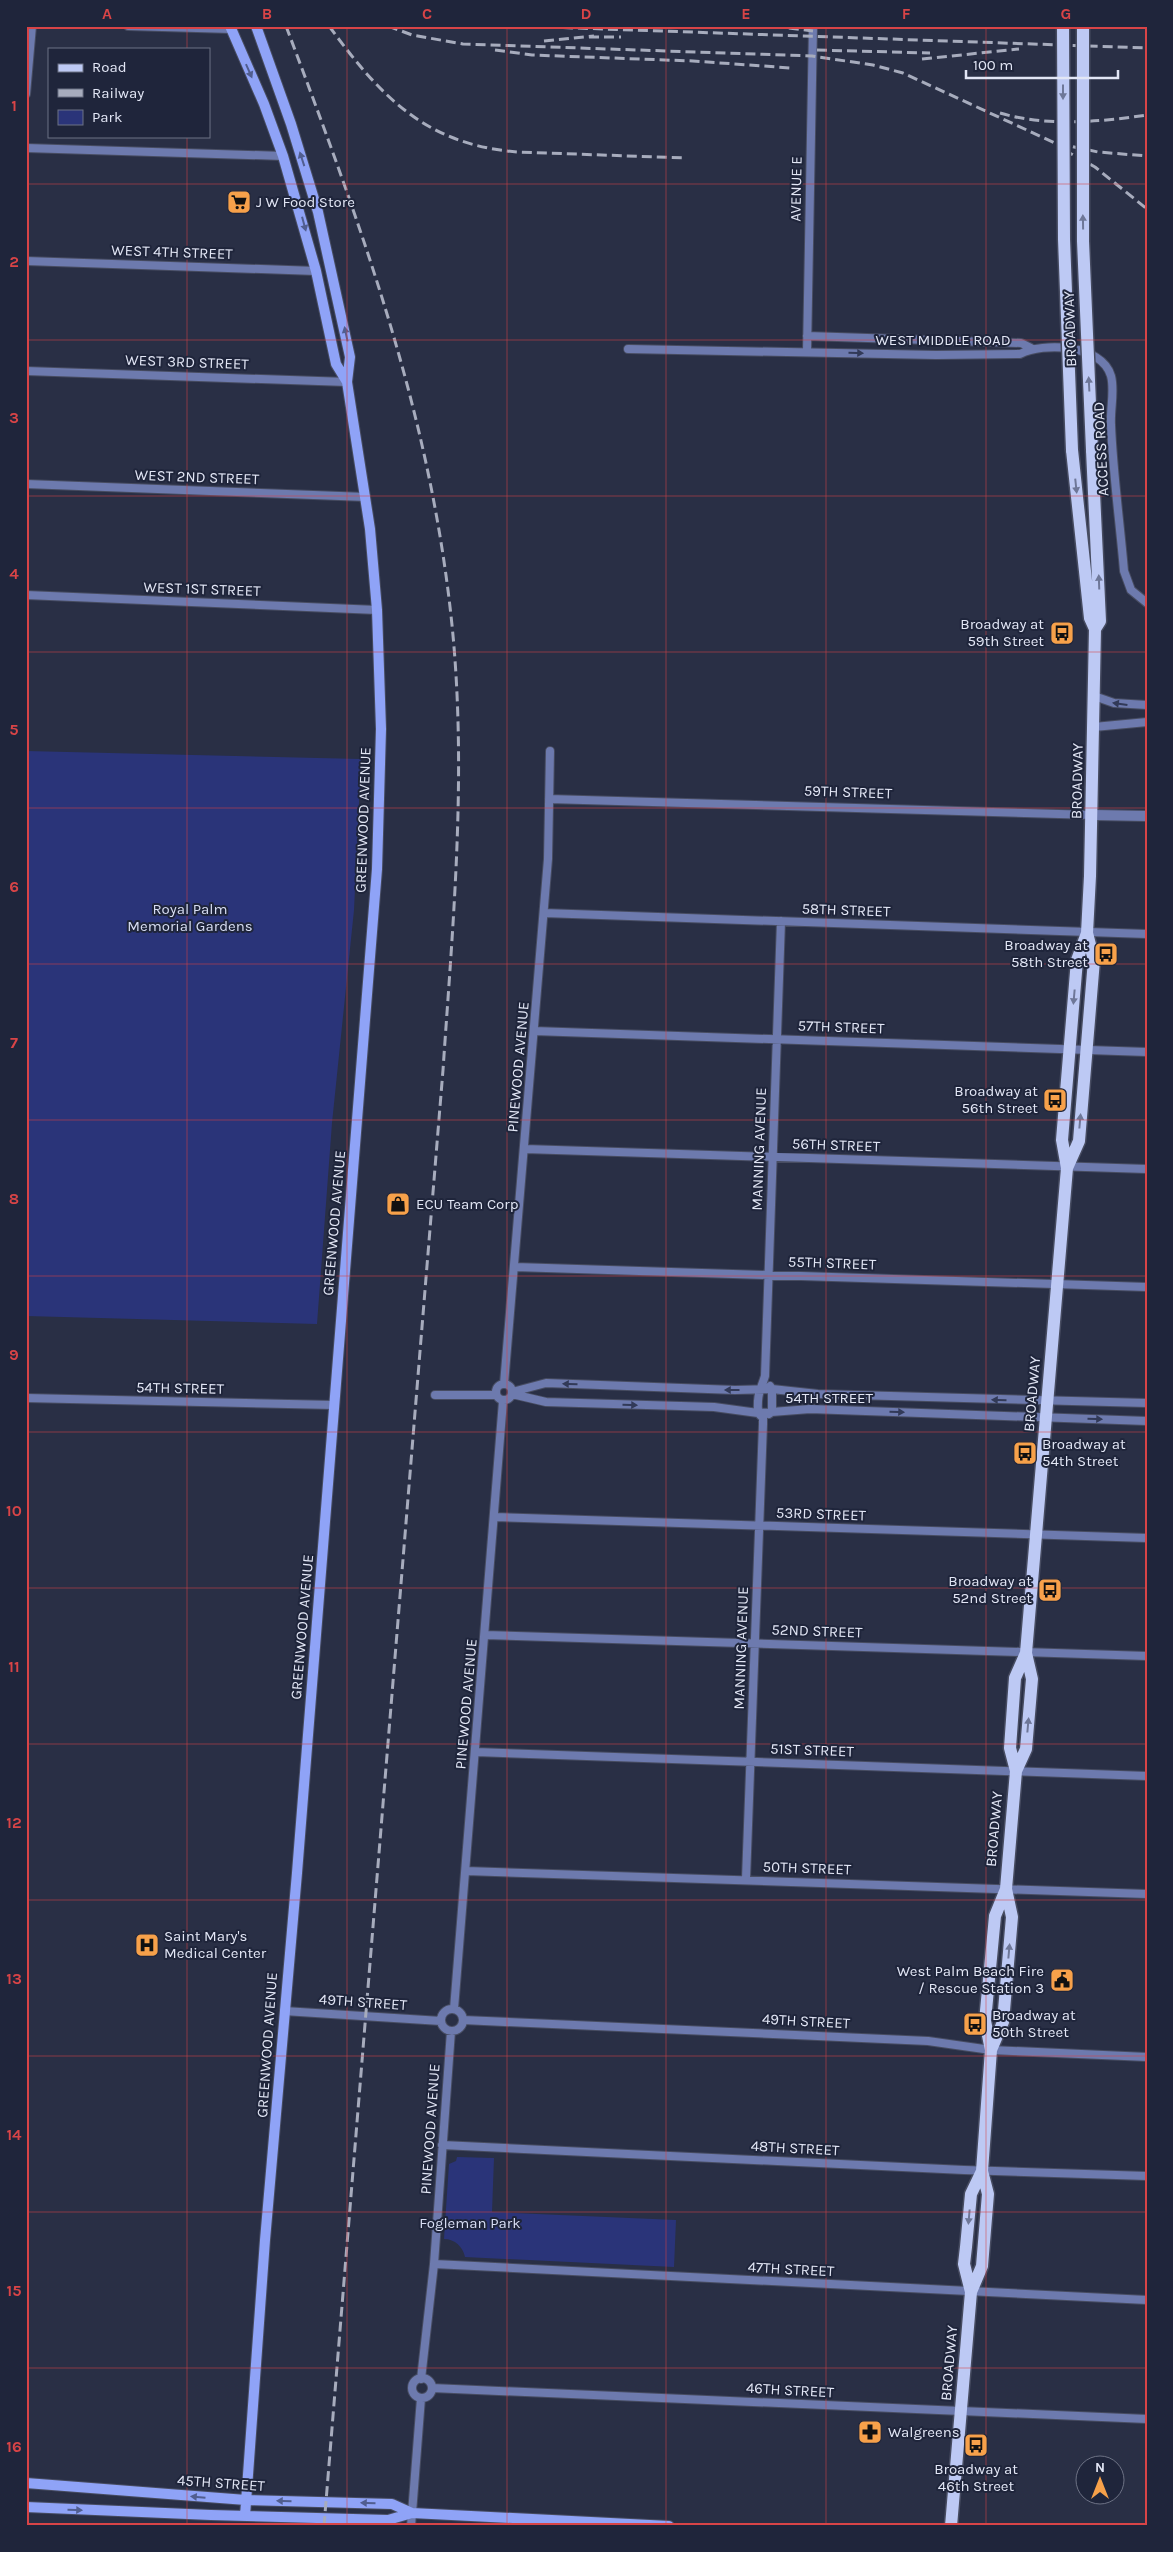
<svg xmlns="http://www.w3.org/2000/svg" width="1173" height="2552" viewBox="0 0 1173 2552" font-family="Karla,sans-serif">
<rect width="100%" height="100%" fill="#292f45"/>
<path fill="#2a3479" d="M26 751 361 759 354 910 332 1123 317 1324 26 1316Z
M457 2157 494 2158 492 2212 676 2220 674 2267 465 2257C463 2247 455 2239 444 2239L449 2164 456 2161Z"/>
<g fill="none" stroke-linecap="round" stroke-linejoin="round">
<g stroke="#474c61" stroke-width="10">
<path id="minor" d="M128 26 231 29
M26 94 32 26
M26 148 283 156
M26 261 316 271
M807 336 1021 343 1031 348
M628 349 936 355 1020 354C1043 342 1102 344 1111 376 1115 391 1110 409 1111 425 1113 474 1120 523 1124 571L1131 590 1147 603
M807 352 813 26
M26 371 347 382
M26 484 366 497
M26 595 377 610
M1094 696 1114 703 1147 705
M1094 727 1147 722
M549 799 1093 815
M544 913 1147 934
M534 1031 1147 1052
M525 1149 1147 1169
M515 1267 1147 1287
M496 1392a8 8 0 1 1 16 0a8 8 0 1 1-16 0Z
M504 1384 548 859 550 751
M512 1392 546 1383 735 1390 772 1389 818 1394 1147 1403
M512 1394 546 1402 714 1407 758 1413 810 1409 1147 1421
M435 1395H496
M26 1398 334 1405
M769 1414 772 1412V1389L770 1386
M495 1517 1147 1538
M485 1635 1147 1656
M476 1752 1147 1776
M466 1871 1147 1894
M746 1879 763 1424V1418L758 1413C757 1393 760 1392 765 1376L781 921
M441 2020a11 11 0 1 1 22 0a11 11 0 1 1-22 0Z
M454 2009 503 1401
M284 2011 441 2021
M463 2020 928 2041 991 2050 1147 2057
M442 2145 964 2170 1147 2176
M434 2264 1147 2300
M412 2388a10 10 0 1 1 20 0a10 10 0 1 1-20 0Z
M421 2379 434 2264 451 2031
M432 2388 1147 2419
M411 2526 421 2398"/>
</g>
<g stroke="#474c61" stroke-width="12">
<path id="tertiary" d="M1093 815 1147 816"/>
</g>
<g stroke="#474c61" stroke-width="12">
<path id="secondary" d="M230 26 264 104 283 156 316 271 336 364 347 382
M26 2483 246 2500 392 2504 412 2513
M26 2507 211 2515 388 2520 412 2513 669 2526
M245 2516 265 2240 297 1873 377 869 381 729 377 610 370 529 347 382 350 357 318 212 291 124 256 26"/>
</g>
<g stroke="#474c61" stroke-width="15">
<path id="primary" d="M1092 450 1100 621 1095 629
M1067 1168 1079 1141 1094 960 1087 933
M1016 1771 1026 1749 1032 1679 1026 1653 1067 1168 1062 1140 1077 960 1087 933 1090 876 1095 629 1090 618 1072 450
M991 2050 1003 2022 1012 1917 1006 1889 1016 1771 1010 1748 1015 1678 1026 1653
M971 2292 982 2266 988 2194 982 2171 991 2050 985 2021 995 1916 1006 1889
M951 2526 971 2292 964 2264 966 2247 971 2194 982 2171"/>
</g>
<use href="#minor" stroke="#6d7aae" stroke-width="8"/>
<use href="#tertiary" stroke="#6d7aae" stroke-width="10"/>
<use href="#secondary" stroke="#8fa3f7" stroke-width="10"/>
<use href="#primary" stroke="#bdc9f4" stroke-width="12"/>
<path stroke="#a7acbd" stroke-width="3" stroke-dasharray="10 5" stroke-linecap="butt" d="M286 26C361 226 430 411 452 625 467 774 453 922 443 1070L324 2526
M329 26C381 97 426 145 518 152L686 158
M388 26 412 35 463 44 812 56 873 65 903 73 1055 143 1098 152 1147 156
M518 26 1147 48
M774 26 813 31
M589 37H621
M544 41 594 36
M495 50 532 55 693 61 791 68
M817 50 930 53
M922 59 1019 49
M1000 113C1047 127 1099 122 1147 115
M1064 150 1095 167 1147 209"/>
<g stroke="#474c61" stroke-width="15" stroke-linecap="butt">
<path id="primary-bridge" d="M1063 26 1064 239 1072 450
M1083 26V241L1092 450"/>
</g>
<use href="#primary-bridge" stroke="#bdc9f4" stroke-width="12"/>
</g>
<defs><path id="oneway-solid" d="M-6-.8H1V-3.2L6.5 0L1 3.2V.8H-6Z" transform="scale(1.25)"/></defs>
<g fill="#515e90">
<use href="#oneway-solid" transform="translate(249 71) rotate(66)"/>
<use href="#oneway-solid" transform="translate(302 159) rotate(-108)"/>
<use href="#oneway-solid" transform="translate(304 224) rotate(75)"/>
<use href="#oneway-solid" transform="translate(346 334) rotate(-102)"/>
<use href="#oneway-solid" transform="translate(198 2497) rotate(-175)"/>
<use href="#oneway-solid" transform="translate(284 2501) rotate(-179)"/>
<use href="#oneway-solid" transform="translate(368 2503) rotate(-178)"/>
<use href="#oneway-solid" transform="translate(75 2510) rotate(2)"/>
</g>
<g fill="#6e7798">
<use href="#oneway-solid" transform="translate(1063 92) rotate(90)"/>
<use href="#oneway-solid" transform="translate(1083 222) rotate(-91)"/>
<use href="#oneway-solid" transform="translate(1089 384) rotate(-93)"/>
<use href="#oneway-solid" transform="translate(1076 486) rotate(84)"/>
<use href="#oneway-solid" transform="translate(1099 582) rotate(-92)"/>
<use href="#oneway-solid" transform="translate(1074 997) rotate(95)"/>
<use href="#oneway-solid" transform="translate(1080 1121) rotate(-85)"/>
<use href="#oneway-solid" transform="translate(1028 1725) rotate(-85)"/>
<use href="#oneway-solid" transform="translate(1009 1951) rotate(-85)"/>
<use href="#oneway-solid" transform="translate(969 2217) rotate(95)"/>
</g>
<g fill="#323a58">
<use href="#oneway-solid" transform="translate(856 353) rotate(1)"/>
<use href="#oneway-solid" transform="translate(1120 704) rotate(-172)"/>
<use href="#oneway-solid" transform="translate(570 1384) rotate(-178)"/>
<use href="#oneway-solid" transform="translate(732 1390) rotate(-180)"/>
<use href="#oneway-solid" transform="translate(999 1400) rotate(-178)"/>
<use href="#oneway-solid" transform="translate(630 1405) rotate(2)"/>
<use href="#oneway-solid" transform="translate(897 1412) rotate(2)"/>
<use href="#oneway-solid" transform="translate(1095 1419) rotate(2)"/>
</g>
<path fill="none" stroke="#d84447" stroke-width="1" stroke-opacity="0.55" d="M187 26V49M347 26V2526M507 26V2526M666 26V2526M826 26V2526M986 26V2526M187 136V2526M26 184H1147M26 340H1147M26 496H1147M26 652H1147M26 808H1147M26 964H1147M26 1120H1147M26 1276H1147M26 1432H1147M26 1588H1147M26 1744H1147M26 1900H1147M26 2056H1147M26 2212H1147M26 2368H1147"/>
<defs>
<g id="supermarket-square" transform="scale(1.25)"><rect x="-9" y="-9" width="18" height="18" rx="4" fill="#f7a14a" stroke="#1f253b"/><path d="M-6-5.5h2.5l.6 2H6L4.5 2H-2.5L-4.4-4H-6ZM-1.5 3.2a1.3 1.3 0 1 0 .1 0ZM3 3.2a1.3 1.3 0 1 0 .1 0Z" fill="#111"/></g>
<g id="bus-square" transform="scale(1.25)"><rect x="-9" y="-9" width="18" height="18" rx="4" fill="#f7a14a" stroke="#1f253b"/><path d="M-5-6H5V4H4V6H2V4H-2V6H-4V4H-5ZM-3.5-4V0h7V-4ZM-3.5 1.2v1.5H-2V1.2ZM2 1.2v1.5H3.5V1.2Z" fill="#111"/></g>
<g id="shop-square" transform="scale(1.25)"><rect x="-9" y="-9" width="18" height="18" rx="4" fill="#f7a14a" stroke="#1f253b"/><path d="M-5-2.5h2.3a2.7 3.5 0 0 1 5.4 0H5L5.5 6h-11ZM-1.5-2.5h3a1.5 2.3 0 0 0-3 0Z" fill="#111"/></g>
<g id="hospital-square" transform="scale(1.25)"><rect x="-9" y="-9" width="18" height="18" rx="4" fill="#f7a14a" stroke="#1f253b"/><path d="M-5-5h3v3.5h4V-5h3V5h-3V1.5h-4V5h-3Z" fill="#111"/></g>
<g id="civic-square" transform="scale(1.25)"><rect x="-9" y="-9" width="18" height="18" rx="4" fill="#f7a14a" stroke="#1f253b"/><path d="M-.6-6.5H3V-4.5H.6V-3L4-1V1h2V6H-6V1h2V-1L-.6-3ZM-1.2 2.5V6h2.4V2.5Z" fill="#111"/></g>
<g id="pharmacy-square" transform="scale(1.25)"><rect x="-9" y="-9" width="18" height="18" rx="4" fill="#f7a14a" stroke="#1f253b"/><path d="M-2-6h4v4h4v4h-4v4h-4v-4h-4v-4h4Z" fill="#111"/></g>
</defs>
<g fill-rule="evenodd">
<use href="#supermarket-square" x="239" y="202"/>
<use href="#bus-square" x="1062" y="633"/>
<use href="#bus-square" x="1106" y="954"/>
<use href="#bus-square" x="1055" y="1100"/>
<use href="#shop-square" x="398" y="1204"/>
<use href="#bus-square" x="1025" y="1453"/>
<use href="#bus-square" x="1050" y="1590"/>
<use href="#hospital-square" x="147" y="1945"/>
<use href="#civic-square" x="1062" y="1980"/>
<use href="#bus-square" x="975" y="2024"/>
<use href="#pharmacy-square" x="870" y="2432"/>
<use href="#bus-square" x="976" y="2445"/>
</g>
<g text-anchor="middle" stroke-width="4" stroke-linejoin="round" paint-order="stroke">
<g font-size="15" fill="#e2e6f5" stroke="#1f253b">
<text transform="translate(796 189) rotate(-89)" y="5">AVENUE E</text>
<text transform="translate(172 252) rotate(2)" y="5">WEST 4TH STREET</text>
<text transform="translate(1070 329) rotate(-92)" y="5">BROADWAY</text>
<text x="943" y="345">WEST MIDDLE ROAD</text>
<text transform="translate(187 362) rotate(2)" y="5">WEST 3RD STREET</text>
<text transform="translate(1101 449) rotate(-93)" y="5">ACCESS ROAD</text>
<text transform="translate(197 477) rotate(2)" y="5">WEST 2ND STREET</text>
<text transform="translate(202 589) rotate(2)" y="5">WEST 1ST STREET</text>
<text transform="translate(1077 781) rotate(-89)" y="5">BROADWAY</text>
<text transform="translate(848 792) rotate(2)" y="5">59TH STREET</text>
<text transform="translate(363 820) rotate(-88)" y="5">GREENWOOD AVENUE</text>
<text transform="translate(846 910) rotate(2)" y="5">58TH STREET</text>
<text transform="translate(841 1027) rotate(2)" y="5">57TH STREET</text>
<text transform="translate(518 1067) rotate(-85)" y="5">PINEWOOD AVENUE</text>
<text transform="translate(836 1145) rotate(2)" y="5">56TH STREET</text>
<text transform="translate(759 1149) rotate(-88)" y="5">MANNING AVENUE</text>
<text transform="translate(334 1223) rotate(-85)" y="5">GREENWOOD AVENUE</text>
<text transform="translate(832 1263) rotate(2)" y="5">55TH STREET</text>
<text transform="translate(180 1388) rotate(1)" y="5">54TH STREET</text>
<text transform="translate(1032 1394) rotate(-85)" y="5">BROADWAY</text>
<text x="829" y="1403">54TH STREET</text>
<text transform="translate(821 1514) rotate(2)" y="5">53RD STREET</text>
<text transform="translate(302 1627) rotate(-85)" y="5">GREENWOOD AVENUE</text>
<text transform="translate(817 1631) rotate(2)" y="5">52ND STREET</text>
<text transform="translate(741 1648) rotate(-88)" y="5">MANNING AVENUE</text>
<text transform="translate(466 1704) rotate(-85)" y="5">PINEWOOD AVENUE</text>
<text transform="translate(812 1750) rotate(2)" y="5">51ST STREET</text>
<text transform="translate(994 1829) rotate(-85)" y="5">BROADWAY</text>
<text transform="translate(807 1868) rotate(2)" y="5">50TH STREET</text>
<text transform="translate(363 2002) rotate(4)" y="5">49TH STREET</text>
<text transform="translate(806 2021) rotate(3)" y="5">49TH STREET</text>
<text transform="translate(267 2045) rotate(-86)" y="5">GREENWOOD AVENUE</text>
<text transform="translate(430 2129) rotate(-86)" y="5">PINEWOOD AVENUE</text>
<text transform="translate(795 2148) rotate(3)" y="5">48TH STREET</text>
<text transform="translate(791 2269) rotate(3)" y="5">47TH STREET</text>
<text transform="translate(949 2363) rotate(-85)" y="5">BROADWAY</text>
<text transform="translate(790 2390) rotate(3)" y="5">46TH STREET</text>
<text transform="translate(221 2483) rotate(4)" y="5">45TH STREET</text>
</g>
<g font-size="15" fill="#e2e6f5" stroke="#1f253b" text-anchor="start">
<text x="256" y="207">J W Food Store</text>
<text x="1044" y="629" text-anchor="end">Broadway at<tspan x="1044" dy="17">59th Street</tspan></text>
<text x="1088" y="950" text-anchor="end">Broadway at<tspan x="1088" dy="17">58th Street</tspan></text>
<text x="1038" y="1096" text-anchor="end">Broadway at<tspan x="1038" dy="17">56th Street</tspan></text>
<text x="416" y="1209">ECU Team Corp</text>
<text x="1042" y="1449">Broadway at<tspan x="1042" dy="17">54th Street</tspan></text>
<text x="1032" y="1586" text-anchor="end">Broadway at<tspan x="1032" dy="17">52nd Street</tspan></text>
<text x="164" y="1941">Saint Mary's<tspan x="164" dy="17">Medical Center</tspan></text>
<text x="1044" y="1976" text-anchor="end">West Palm Beach Fire<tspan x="1044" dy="17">/ Rescue Station 3</tspan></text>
<text x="992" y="2020">Broadway at<tspan x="992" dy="17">50th Street</tspan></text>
<text x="888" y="2437">Walgreens</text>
<text x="976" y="2474" text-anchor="middle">Broadway at<tspan x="976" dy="17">46th Street</tspan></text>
</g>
<g font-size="15" fill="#d8def4" stroke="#1f253b">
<text x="190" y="914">Royal Palm<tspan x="190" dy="17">Memorial Gardens</tspan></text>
<text x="470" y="2228">Fogleman Park</text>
</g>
</g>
<rect width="1173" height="2552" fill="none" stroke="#1f253b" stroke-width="55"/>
<rect x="48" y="48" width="162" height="90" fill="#1f253b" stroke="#6d7285"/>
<rect x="58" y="64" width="25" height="8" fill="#bdc9f4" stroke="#6d7285"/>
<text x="92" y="72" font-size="15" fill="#e2e6f5">Road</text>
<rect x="58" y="89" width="25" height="8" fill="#a7acbd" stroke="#6d7285"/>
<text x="92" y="98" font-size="15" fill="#e2e6f5">Railway</text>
<rect x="58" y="110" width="25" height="15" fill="#2a3479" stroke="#6d7285"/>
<text x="92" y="122" font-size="15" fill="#e2e6f5">Park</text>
<g transform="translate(1100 2480)"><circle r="24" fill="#1f253b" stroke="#6d7285"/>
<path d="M0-4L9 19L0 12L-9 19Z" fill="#f7a14a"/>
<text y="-8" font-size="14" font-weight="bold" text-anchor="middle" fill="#e2e6f5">N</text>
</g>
<path d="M966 70v8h152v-8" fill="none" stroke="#e2e6f5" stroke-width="2.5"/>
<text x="973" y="70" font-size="15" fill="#e2e6f5" stroke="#1f253b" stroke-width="4" paint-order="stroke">100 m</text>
<rect x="28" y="28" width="1118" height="2496" fill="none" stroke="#d84447" stroke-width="2"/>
<g font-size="16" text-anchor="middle" font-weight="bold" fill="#d84447">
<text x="107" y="19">A</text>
<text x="267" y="19">B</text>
<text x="427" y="19">C</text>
<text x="586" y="19">D</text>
<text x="746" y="19">E</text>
<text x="906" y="19">F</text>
<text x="1066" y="19">G</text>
<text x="14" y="111">1</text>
<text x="14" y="267">2</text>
<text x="14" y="423">3</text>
<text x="14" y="579">4</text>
<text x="14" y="735">5</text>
<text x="14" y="892">6</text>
<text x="14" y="1048">7</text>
<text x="14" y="1204">8</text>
<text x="14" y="1360">9</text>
<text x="14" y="1516">10</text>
<text x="14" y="1672">11</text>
<text x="14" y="1828">12</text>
<text x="14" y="1984">13</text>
<text x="14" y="2140">14</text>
<text x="14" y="2296">15</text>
<text x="14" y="2452">16</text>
</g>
</svg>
